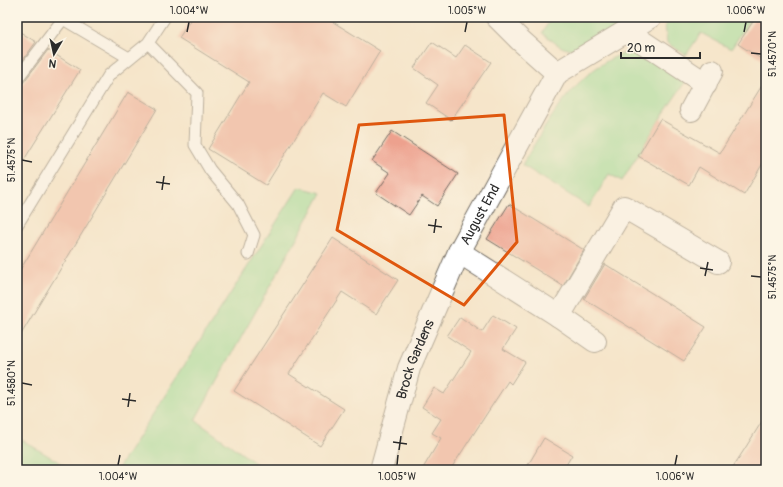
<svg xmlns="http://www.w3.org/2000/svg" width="783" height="487" viewBox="0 0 783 487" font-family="Pangolin,sans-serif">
<rect width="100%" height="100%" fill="#fcf5e5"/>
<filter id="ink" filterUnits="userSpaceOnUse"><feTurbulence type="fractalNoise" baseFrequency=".025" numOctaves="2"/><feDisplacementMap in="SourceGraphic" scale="8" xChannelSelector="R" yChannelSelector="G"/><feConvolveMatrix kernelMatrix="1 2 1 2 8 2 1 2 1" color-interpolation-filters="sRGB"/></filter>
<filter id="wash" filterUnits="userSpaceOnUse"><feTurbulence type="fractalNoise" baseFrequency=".012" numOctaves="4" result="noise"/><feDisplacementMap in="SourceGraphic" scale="16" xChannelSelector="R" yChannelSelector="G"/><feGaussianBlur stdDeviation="0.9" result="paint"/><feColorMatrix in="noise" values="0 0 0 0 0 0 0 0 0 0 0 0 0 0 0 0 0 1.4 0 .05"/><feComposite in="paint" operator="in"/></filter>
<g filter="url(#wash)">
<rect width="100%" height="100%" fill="#f5e5ca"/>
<path fill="#95dd98" stroke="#608462" d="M552 17H639C622 26 587 50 568 49 561 49 548 37 542 33Z
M674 17H752L731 49 701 33 686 55 667 43 665 25Z
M630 51 644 54 685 82 660 119 622 181 609 174 589 207 522 165C544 129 565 88 602 64 610 58 621 55 630 51Z
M299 187 322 193 195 420 265 470H117Z
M17 437 72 470H17Z"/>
<g id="blocks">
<path fill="#eda18e" d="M192 17H325L380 51 346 107 323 93 266 185 208 149 249 82 179 38Z
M756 17H766V62L738 44Z
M17 30 36 42 17 68Z
M432 42 456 58 465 45 491 62 451 120 426 103 438 85 414 68Z
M48 50 80 70 17 171V86L23 83Z
M766 79V158L744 195 699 167 689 185 638 156 660 119 720 153Z
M128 92 157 109 17 341V275Z
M392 131 458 174 437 206 422 196 409 215 376 193 390 173 372 161Z
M509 204 584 250 563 286 487 239Z
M333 238 398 280 376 314 342 292 289 374 344 409 320 446 234 391Z
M605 264 706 327 684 361 584 299Z
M493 315 516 329 503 349 525 362 511 384 508 381 450 470H422L441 438 432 433 441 419 422 407 434 388 444 394 471 352 447 336 460 317 482 332Z
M766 415V470H731L744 450Z
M544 438 572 455 563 470H525Z"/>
</g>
</g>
<g filter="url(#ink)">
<use href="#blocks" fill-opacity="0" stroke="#726c63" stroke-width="1"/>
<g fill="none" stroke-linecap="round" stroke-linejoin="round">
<g stroke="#726c63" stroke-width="13">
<path id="service" d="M148 43 197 93 195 145 210 170 238 204 254 235 248 254
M17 79 63 19 129 58
M17 225 109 75 148 43 165 17"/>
</g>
<g stroke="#726c63" stroke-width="24">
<g id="minor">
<path d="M497 17 520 40 557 73"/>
<path d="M626 31 706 84"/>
<path d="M691 110 712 71"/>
<path d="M459 252 559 316 595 341"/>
<path d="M559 316 624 207 718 262"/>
<path id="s1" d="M381 470 409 368 459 252 557 73 650 17"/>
</g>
</g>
<use href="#service" stroke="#fff" stroke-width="11"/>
<use href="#minor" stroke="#fff" stroke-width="22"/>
</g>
</g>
<path d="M0 0H783V487H0ZM504 115 517 242 464 305 337 230 359 125Z" fill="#f5e5ca" fill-opacity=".55" fill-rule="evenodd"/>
<path fill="none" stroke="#df570e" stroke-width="3" stroke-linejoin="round" d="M504 115 517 242 464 305 337 230 359 125Z"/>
<path fill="none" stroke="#2b2b2b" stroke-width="1.5" d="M187 32 189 22M465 32 467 22M744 32 746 22M751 53 761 54M22 160 32 162M156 182 170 184M162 190 164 176M428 225 442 227M434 233 436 219M700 268 713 270M705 276 708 262M751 276 761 277M22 383 32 385M122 399 136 401M128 407 130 393M393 442 407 444M399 450 401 436M118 465 120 455M397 465 398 455M675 465 677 455"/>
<g text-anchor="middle" stroke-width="3" stroke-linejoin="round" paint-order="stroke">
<g font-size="14" fill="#2b2b2b" stroke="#fcf5e5">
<text dy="5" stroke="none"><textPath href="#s1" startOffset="275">August End</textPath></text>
<text dy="5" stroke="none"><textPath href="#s1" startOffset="116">Brock Gardens</textPath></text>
</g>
</g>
<rect width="783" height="487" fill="none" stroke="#fcf5e5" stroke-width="44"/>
<g transform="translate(54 54) rotate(189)" stroke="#fcf5e5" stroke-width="3" paint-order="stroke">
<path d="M0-3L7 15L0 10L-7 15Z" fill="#2b2b2b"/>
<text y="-6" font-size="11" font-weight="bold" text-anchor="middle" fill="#2b2b2b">N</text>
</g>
<path d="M621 52v6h79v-6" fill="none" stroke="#2b2b2b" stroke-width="2"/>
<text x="627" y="52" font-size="12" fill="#2b2b2b" stroke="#fcf5e5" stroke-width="3" paint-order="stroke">20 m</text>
<rect x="22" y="22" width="739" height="443" fill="none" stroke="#2b2b2b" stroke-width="1.5"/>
<g font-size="10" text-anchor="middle" fill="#2b2b2b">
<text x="189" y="14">1.004°W</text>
<text x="467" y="14">1.005°W</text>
<text x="746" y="14">1.006°W</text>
<text transform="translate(772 54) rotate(-90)" y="4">51.4570°N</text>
<text transform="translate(11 160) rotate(-90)" y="4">51.4575°N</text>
<text transform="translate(772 277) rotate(-90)" y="4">51.4575°N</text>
<text transform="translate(11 383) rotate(-90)" y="4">51.4580°N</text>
<text x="118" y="480">1.004°W</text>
<text x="397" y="480">1.005°W</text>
<text x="675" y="480">1.006°W</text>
</g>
</svg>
